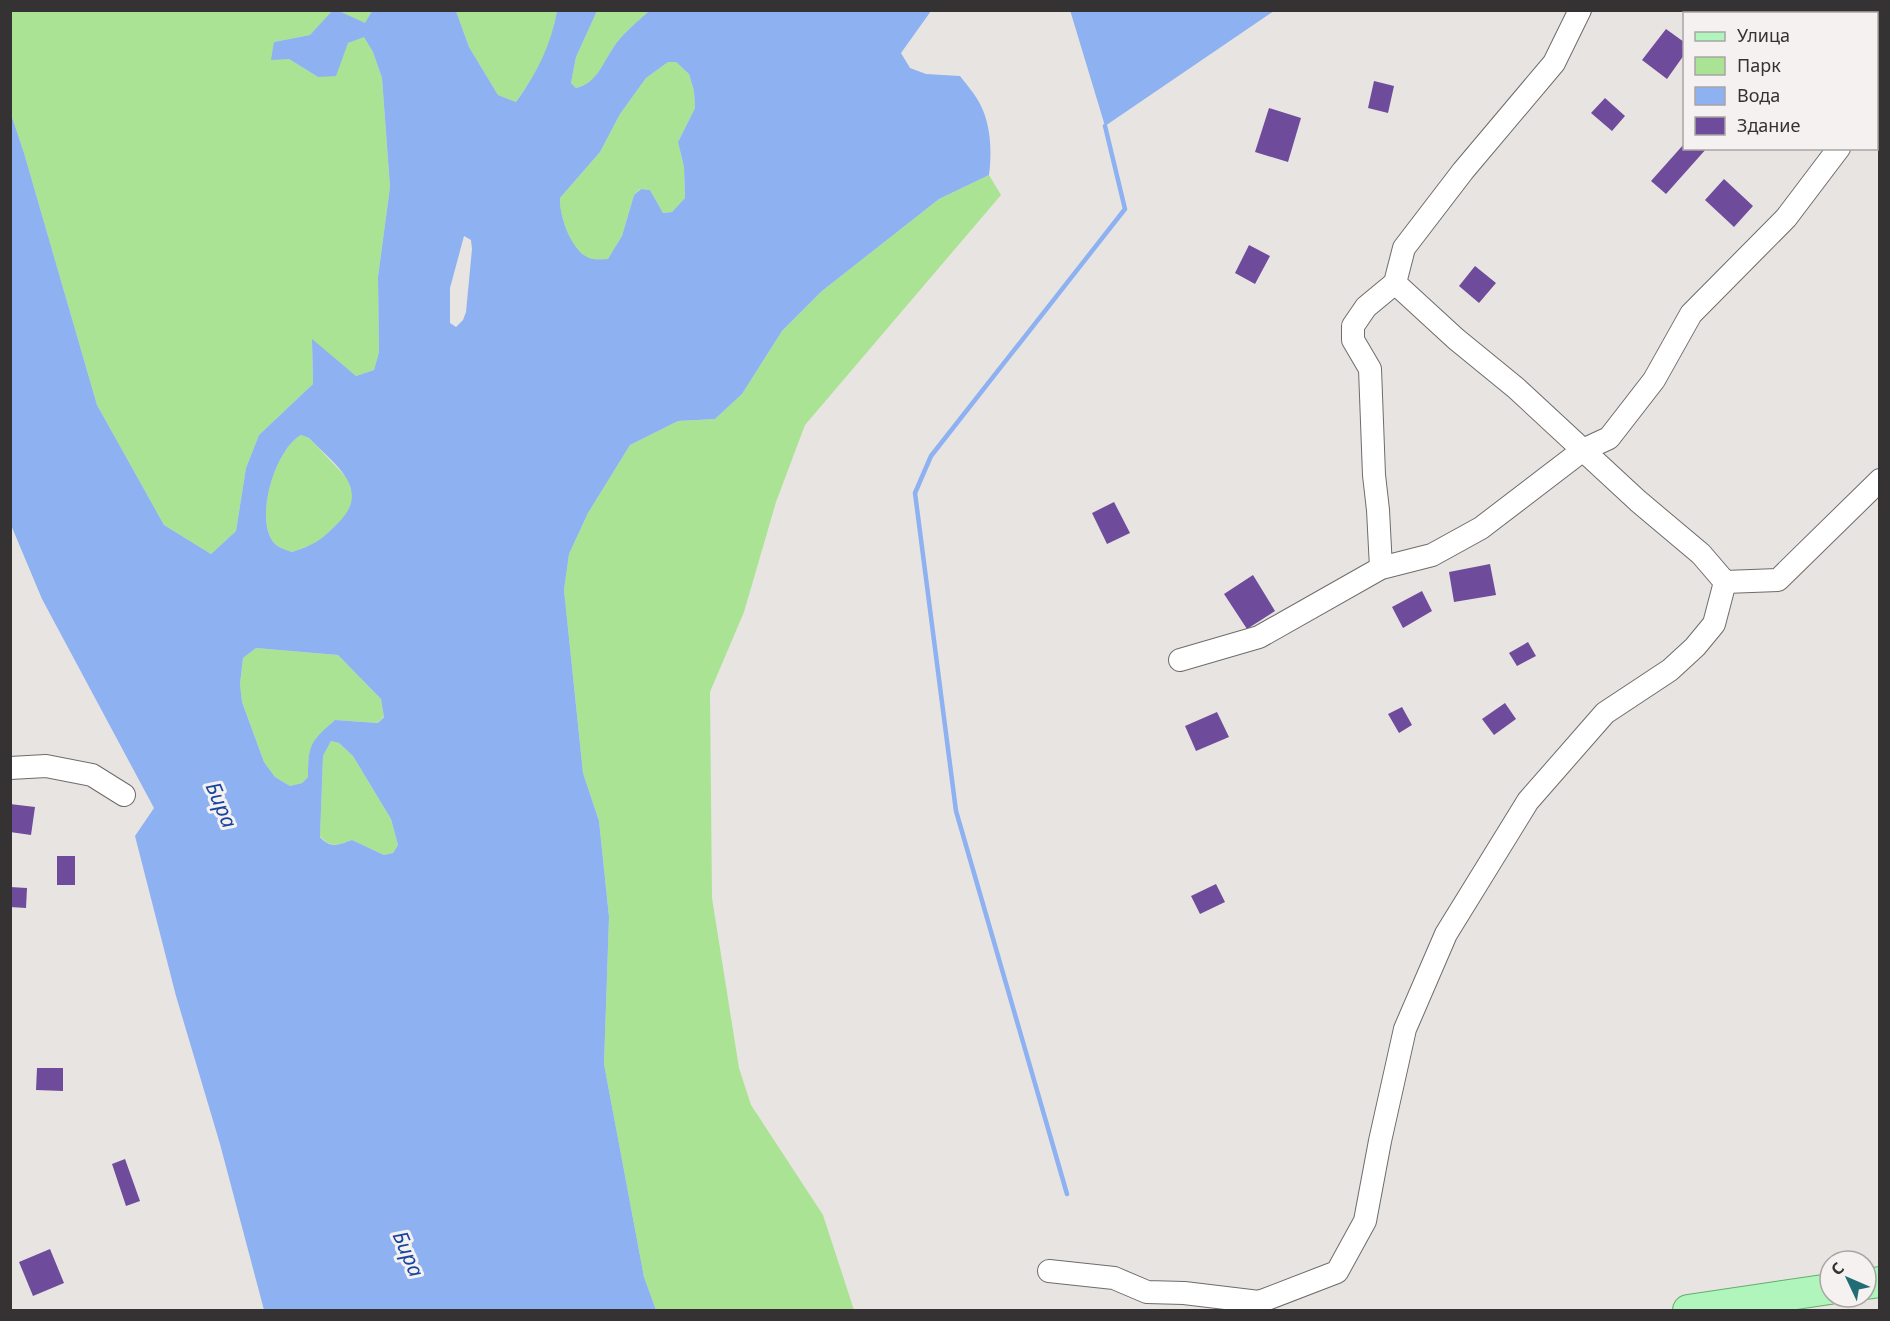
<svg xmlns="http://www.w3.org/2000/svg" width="1890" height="1321" viewBox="0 0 1890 1321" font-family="'Noto Sans',sans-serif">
<rect width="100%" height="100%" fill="#e8e4e2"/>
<path fill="#abe394" d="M10 11H333L310 35 274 42 289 59 318 77 348 43 364 36 373 52 382 78 390 187 378 277 379 352 374 370 356 376 312 340 313 384 259 435 246 468 236 531 211 554 164 525 97 405 24 153 11 114Z
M339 11H372L365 24Z
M456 11H557C550 50 539 69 516 102L498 95 469 47Z
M597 11H649C637 22 622 34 613 48 603 64 596 84 576 88L571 83 576 57Z
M668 62H676L689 74 694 91 695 108 678 142 684 167 685 198 672 212 663 213 650 190 640 189 634 195 622 236 608 260C602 259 594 260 588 258 571 251 559 215 560 198L600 152 620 114 646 78Z
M989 175 1001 195 805 425 776 502 744 612 710 692 712 898 739 1068 751 1105 823 1215 854 1310H656L644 1277 604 1064 609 917 599 821 583 773 564 590 569 554 588 513 630 445 678 421 715 419 742 394 782 331 822 291 939 199Z
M301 435 309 438 347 478 354 496 350 512 317 543 292 552C287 550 279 548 275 544 253 520 275 449 301 435Z
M256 648 338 655 381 699 384 716 378 723 335 720C312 741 308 744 308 777L302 783 290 786 275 777 264 762 242 702 240 684 243 658Z
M331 741 339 743 353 756 391 819 398 845 393 853 384 855 352 840C338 845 331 849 320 836L323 756Z"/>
<path fill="#8db1f1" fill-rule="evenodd" d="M333 10 339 11 365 23 372 11H456L469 47 498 95 516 102C537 73 551 45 557 11H597L576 57 571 83 576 88C596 84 603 63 613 48 622 34 637 22 649 11H931L901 53 910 68 926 74 960 76C967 85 975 94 980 104 991 124 992 153 989 175L939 199 822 291 782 331 742 394 715 419 678 421 630 445 588 513 569 554 564 590 583 773 599 821 609 917 604 1064 644 1277 656 1310H264L220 1144 176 996 135 836 154 808 42 599 11 525V114L24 153 97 405 164 525 211 554 236 531 246 468 259 435 313 384 312 339 356 376 374 370 379 352 378 277 390 187 382 78 373 52 364 37 348 43 336 76 318 77 289 59 271 60 274 42 310 35ZM668 62H676L689 74 694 91 695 108 678 142 684 167 685 198 672 212 663 213 650 190 641 189 634 195 622 236 608 259C602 259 594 260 589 258 571 251 559 215 560 198L600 152 620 114 646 78ZM464 236 471 240 472 249 466 312 463 320 456 327 450 323V288ZM301 435 309 438C334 464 373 489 338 523 320 541 316 544 292 552 287 550 279 548 275 544 253 521 275 449 301 435ZM256 648 338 655 381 699 384 717 378 723 335 720C311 741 308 744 308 777L302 783 290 786 275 777 264 762 242 702 240 684 243 658ZM331 741 339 743 353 756 391 819 398 845 393 853 384 855 352 840C338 845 331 849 320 837L323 756Z
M1070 10H1274V11L1105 126Z"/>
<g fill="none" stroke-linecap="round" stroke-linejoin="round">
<path stroke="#8db1f1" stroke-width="4.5" d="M1067 1194 956 811 915 493 931 456 1125 209 1105 126"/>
</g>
<path fill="#6f4c9b" d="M1666 29 1684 42V55L1667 79 1642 60Z
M1374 81 1394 86 1388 113 1368 108Z
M1605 98 1625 116 1612 131 1591 113Z
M1269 108 1301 118 1288 162 1255 152Z
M1684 144V148H1707L1666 194 1651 181Z
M1724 179 1753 206 1734 227 1705 200Z
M1249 245 1270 256 1255 284 1235 273Z
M1475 266 1496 283 1479 303 1459 286Z
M1114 502 1130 533 1107 544 1092 513Z
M1490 564 1496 595 1454 602 1449 572Z
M1253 575 1275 611 1247 629 1224 594Z
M1422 591 1432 611 1403 628 1392 607Z
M1528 642 1536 656 1517 666 1509 653Z
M1505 703 1516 719 1494 735 1482 719Z
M1402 707 1412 725 1399 733 1388 714Z
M1217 712 1229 737 1196 751 1185 726Z
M10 804 35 807 31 835 10 832Z
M57 856H75V885H57Z
M1216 884 1225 902 1200 914 1191 896Z
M10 887 27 888 26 908 10 907Z
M37 1068H63V1091L36 1090Z
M125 1159 140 1201 126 1206 112 1164Z
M50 1249 64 1283 33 1296 19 1262Z"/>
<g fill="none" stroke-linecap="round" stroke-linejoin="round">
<g stroke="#6f6b6a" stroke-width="24">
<path id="minor" d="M1702 10 1707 14
M1381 568 1378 510 1374 475 1370 369 1353 340V326L1366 307 1395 283
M1725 582 1778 580 1880 480
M1180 660 1259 637 1381 568 1432 555 1481 528 1583 450 1609 438 1654 380 1691 314 1786 218 1839 148
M10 768 46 766 92 775 124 795
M1049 1271 1114 1278 1147 1292 1184 1293 1259 1302 1337 1272 1365 1221 1380 1141 1405 1029 1446 934 1528 801 1605 713 1670 670 1695 647 1714 624 1725 582 1701 554 1638 501 1516 388 1456 339 1395 283 1404 248 1463 171 1554 63 1580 10"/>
</g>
<g stroke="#63ad6d" stroke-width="32">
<path id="major" d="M1866 1284 1880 1282
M1688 1310 1830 1289"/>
</g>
<use href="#minor" stroke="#fff" stroke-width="22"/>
<use href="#major" stroke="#b0f5bb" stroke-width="30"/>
</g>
<g text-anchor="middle" stroke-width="6" stroke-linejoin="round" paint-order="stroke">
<g font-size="21" font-style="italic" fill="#1645a0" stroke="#f5f1f0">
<text transform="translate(221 805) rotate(67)" y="7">Бира</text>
<text transform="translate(408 1254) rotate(67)" y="7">Бира</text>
</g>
</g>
<rect width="1890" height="1321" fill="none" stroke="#343232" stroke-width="24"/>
<rect x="1683" y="12" width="195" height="138" fill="#f5f1f0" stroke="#a8a5a4" stroke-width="1.5"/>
<rect x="1695" y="32" width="30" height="9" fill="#b0f5bb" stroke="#a8a5a4" stroke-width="1.5"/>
<text x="1737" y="42" font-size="18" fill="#343232">Улица</text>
<rect x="1695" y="57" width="30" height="18" fill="#abe394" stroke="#a8a5a4" stroke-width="1.5"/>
<text x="1737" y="72" font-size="18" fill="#343232">Парк</text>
<rect x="1695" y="87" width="30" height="18" fill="#8db1f1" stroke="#a8a5a4" stroke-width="1.5"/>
<text x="1737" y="102" font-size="18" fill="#343232">Вода</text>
<rect x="1695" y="117" width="30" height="18" fill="#6f4c9b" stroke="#a8a5a4" stroke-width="1.5"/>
<text x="1737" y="132" font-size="18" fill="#343232">Здание</text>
<g transform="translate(1848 1279) rotate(314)"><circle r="28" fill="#f5f1f0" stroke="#a8a5a4" stroke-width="1.5"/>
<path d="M0-4.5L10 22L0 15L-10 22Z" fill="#226d75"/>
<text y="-9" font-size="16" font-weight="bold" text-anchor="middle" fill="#343232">С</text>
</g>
</svg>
